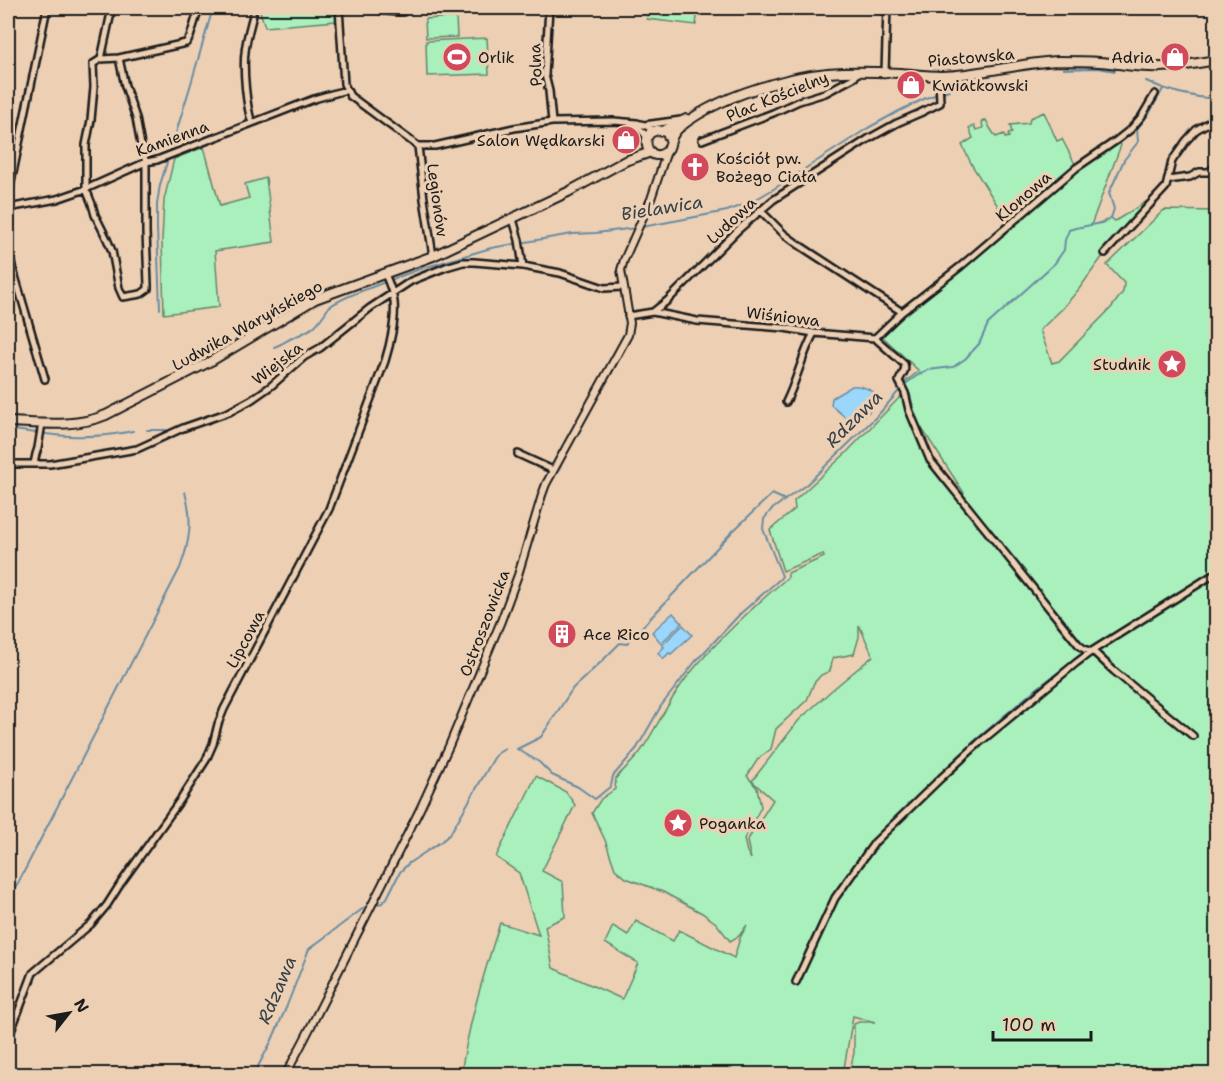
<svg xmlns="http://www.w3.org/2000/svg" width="1224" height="1082" viewBox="0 0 1224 1082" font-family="'Shantell Sans',sans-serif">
<rect width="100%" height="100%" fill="#edd0b4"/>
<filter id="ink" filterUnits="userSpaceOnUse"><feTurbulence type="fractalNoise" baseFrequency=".0167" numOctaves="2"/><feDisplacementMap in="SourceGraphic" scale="12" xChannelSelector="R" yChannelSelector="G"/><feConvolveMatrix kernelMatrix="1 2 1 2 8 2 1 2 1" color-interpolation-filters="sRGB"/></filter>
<g filter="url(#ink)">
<path fill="#a9f0bd" stroke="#62866c" stroke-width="1.5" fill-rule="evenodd" d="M259 8H335L336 21 265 27Z
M649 8H698L696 25 647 19Z
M456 17 457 37 426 38 425 19Z
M487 38 489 74 427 76 426 41Z
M1044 112 1057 141 1062 139 1075 164 1008 222 973 167 962 145 973 138 969 128 974 126 976 130 983 128 982 122 986 120 990 128 996 137 1004 134 1005 138 1009 137 1008 134 1012 133 1010 125 1029 123 1030 118Z
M1117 140 1121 145 1091 225 1102 223 1111 218 1115 221 1162 192 1105 253 1079 289 1063 308 1040 330 1052 363 1059 361 1111 308 1123 292 1124 283 1107 265 1164 210 1216 211V1074H849L854 1053V1024L859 1022H875L853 1016 843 1074H461C469 1022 484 973 500 923L539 935 519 873 496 857 536 776 566 792 575 805 542 871 563 882 565 917 545 926 553 968 622 999 638 963 605 943 613 926 628 935 636 921 673 941 679 930 734 958 740 938 747 925 739 936 730 941 716 923 702 913 663 892 626 878 615 869 605 840 592 813 601 799 615 789 616 778C624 769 634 761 641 751 657 727 669 700 687 677 717 640 752 608 788 577V573L824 557 823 554 783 571 770 530 795 509 794 501 846 453 902 395 928 454 959 495 964 493 917 421 910 394 904 385 905 382 919 371 882 336 903 317 940 287 938 284 1046 194ZM859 625 873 656 832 690 799 720 752 781 773 800 747 841 751 859 747 852 744 839 761 807 757 788 747 776 758 759 771 749 776 729 807 700 814 683 821 675 830 671 833 658 854 654 859 637Z
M204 147 220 206 249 198 245 184 266 178 274 242 215 251 219 307 164 314 162 241 164 200 174 159Z"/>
<path fill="#9bd7fc" stroke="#688ca2" stroke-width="1.5" d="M852 386C863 385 873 390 879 398L869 412 852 423 831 405 832 398Z
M673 613 682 623 661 643 652 632Z
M683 625 692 635 671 654 669 653 663 659 658 653 664 647 662 645Z"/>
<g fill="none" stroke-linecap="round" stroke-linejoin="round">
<path stroke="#688ca2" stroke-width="2" d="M1063 69 1098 68 1115 71
M1146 81C1169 92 1192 97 1216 99
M642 227 727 211 751 202 772 190 868 128 899 111 926 98 949 90
M390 280 420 269 491 248 572 234 596 233 636 228
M160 309 157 228V204L160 185 190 87 213 8
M274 347C281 345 286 341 292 338 314 329 316 327 329 307 346 295 366 290 385 282
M8 429C52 436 89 440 133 431
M147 430H166
M971 744 1031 693 1087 650 1158 606
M517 749 539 762 552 775 578 787 595 799 611 786 613 776 637 748 661 706 695 662 741 613 780 579 782 576 763 529 764 519 771 510 807 484 879 414 904 385 918 375 928 370 953 367 965 359 979 344 988 324 1055 263 1064 250 1065 240 1069 230C1083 225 1098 226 1111 218L1114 209 1109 193 1124 160 1138 142 1137 129 1150 112 1163 89
M517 749 541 737 573 688 600 663 620 643 626 644 732 532 772 494 785 500
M8 906 13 893 180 568C190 542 193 519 185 492
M254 1074 272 1040 286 1008 309 949 365 907 382 903 387 898 400 872 409 863 442 841 450 834 494 758 498 753 505 749"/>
<g stroke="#1c1c1c" stroke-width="10">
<path id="minor" d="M339 8 344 84 350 96 357 101 418 146H435L514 128 552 122 614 121 637 123 644 125 654 130
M357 8 397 12H403L406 8
M549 8 545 75 549 91 552 122
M119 58 125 86 136 118 142 151 146 162V232L148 284V289L141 294 123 297 119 288 112 251 107 239 95 215 92 204 86 189V145L91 120 94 87 93 64 101 59Z
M119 58 186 43 190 37 199 8
M101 59 112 8
M885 72 887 8
M252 123C246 106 243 70 245 52 246 40 250 27 253 15
M629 123 640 129 647 137
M644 125 681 120
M702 140 773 113 799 101 825 93 855 77 856 72
M418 146 424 199 433 256
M1168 180 1190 177 1199 172H1208L1213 169 1216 164
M8 197 47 8
M8 208 57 199 86 189 146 162 157 160 314 99 346 90
M760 210 784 234 799 245 902 312
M513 219 519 240 523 266
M8 252 45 379
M1105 253 1166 187 1172 161 1186 141 1196 130 1216 118
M653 312 667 301 738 230 773 200 868 139 897 123 920 113 940 103 939 76
M628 316 653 312 697 321 784 328 814 333 875 338 904 364C907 371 901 375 899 381L905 393 909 410 930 460 1078 644 1084 649 1095 653 1114 671 1193 736
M875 338 902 312 961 266 1076 168 1117 140 1131 129 1142 116 1155 94
M786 402C797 380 802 355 814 333
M518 454 553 470
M8 464H50L137 449 183 428 229 412 251 400 271 386 304 357 320 348 370 308 411 281 446 267 463 262H474L523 266 560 273 604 288 623 287
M34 464 36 454 38 448 42 423
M796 982 835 898 875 842 941 778 979 743 1076 663 1092 651 1216 573
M8 1039 33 973 91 924 107 905 121 883 181 799 206 760 213 744 218 724 224 709 329 509 385 361C390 345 396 319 394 302 393 293 389 283 385 274"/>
</g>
<g stroke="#1c1c1c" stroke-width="10">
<path id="tertiary" d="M286 1074 305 1038 420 809 449 746 501 621 518 575 542 495 546 484 628 335 630 323 621 270 624 260 651 199 667 151"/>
</g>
<g stroke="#1c1c1c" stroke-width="12">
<path id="secondary" d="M663 131 686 119
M671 141 666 132 657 130 650 133C641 144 651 161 664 153 672 149 669 140 674 134 675 131 678 129 680 127 710 103 751 89 787 80 824 70 862 71 900 73 914 74 927 76 941 76 980 75 1019 63 1058 61 1072 61 1086 61 1099 62 1116 63 1132 67 1149 67 1172 68 1194 64 1216 60
M8 422C40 423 75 428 106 415L211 361 315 299 433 256 568 192 625 161 651 152"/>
</g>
<use href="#minor" stroke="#edd0b4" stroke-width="5"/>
<use href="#tertiary" stroke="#edd0b4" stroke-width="6"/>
<use href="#secondary" stroke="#edd0b4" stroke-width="8"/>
</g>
</g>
<defs>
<g id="stadium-disc" transform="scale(1.5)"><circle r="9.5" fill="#d1495b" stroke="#edd0b4"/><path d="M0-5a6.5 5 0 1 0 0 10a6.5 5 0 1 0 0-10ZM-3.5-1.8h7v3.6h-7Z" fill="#fff"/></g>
<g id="shop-disc" transform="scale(1.5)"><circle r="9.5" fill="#d1495b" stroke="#edd0b4"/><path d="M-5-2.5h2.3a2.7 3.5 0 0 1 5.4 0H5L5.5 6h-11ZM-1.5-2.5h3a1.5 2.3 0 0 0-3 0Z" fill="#fff"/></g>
<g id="church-disc" transform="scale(1.5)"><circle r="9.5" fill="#d1495b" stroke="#edd0b4"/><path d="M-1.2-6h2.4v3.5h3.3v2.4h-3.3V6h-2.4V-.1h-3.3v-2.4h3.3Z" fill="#fff"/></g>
<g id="sight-disc" transform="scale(1.5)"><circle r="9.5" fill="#d1495b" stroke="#edd0b4"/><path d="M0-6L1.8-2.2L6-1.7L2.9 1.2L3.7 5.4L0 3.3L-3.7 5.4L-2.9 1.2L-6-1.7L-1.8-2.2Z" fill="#fff"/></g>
<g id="building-disc" transform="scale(1.5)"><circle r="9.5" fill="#d1495b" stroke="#edd0b4"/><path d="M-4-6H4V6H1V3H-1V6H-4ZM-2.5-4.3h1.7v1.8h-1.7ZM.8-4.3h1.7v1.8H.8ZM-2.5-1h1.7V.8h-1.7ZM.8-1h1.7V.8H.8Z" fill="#fff"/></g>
</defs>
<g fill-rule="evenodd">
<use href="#stadium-disc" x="457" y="57"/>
<use href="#shop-disc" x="1175" y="57"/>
<use href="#shop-disc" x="911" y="85"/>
<use href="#shop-disc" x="626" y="140"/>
<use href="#church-disc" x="695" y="167"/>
<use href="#sight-disc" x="1172" y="364"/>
<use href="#building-disc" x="562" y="634"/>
<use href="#sight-disc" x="678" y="823"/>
</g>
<g text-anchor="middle" stroke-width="6" stroke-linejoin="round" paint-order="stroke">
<g font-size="16" fill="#1c1c1c" stroke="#edd0b4" text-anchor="start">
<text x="478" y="63">Orlik</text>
<text x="1154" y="63" text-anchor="end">Adria</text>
<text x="932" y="91">Kwiatkowski</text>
<text x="605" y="146" text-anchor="end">Salon Wędkarski</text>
<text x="716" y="164">Kościół pw.<tspan x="716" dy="18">Bożego Ciała</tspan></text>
<text x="1151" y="370" text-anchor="end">Studnik</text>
<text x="583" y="640">Ace Rico</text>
<text x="699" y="829">Poganka</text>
</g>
<g font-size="16" fill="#1c1c1c" stroke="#edd0b4">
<text transform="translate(971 57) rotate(-5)" y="6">Piastowska</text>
<text transform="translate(535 65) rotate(-92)" y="6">Polna</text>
<text transform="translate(777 96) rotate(-22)" y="6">Plac Kościelny</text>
<text transform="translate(172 138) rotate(-20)" y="6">Kamienna</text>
<text transform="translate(1023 196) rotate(-41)" y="6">Klonowa</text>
<text transform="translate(438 200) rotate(82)" y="6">Legionów</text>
<text transform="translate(731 220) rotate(-43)" y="6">Ludowa</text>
<text transform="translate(783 316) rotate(7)" y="6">Wiśniowa</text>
<text transform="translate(247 325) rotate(-29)" y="6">Ludwika Waryńskiego</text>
<text transform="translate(277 363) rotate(-38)" y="6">Wiejska</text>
<text transform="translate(484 623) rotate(-69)" y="6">Ostroszowicka</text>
<text transform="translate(245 639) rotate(-62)" y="6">Lipcowa</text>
</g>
<g font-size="18" font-style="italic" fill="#354149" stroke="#edd0b4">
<text transform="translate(662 208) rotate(-9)" y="6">Bielawica</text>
<text transform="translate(854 419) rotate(-45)" y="6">Rdzawa</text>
<text transform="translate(277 990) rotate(-67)" y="6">Rdzawa</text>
</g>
</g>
<rect width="1224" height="1082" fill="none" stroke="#edd0b4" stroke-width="30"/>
<rect x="15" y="15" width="1194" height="1052" fill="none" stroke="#1c1c1c" stroke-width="2" filter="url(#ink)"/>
<g transform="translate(69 1013) rotate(59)" stroke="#edd0b4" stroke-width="4.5" paint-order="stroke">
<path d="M0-4.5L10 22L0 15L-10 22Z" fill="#1c1c1c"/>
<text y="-9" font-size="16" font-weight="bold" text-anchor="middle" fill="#1c1c1c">N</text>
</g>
<path d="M993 1031v9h98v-9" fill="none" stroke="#1c1c1c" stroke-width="3"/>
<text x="1002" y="1031" font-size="18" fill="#1c1c1c" stroke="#edd0b4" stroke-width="4.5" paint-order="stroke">100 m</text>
</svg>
